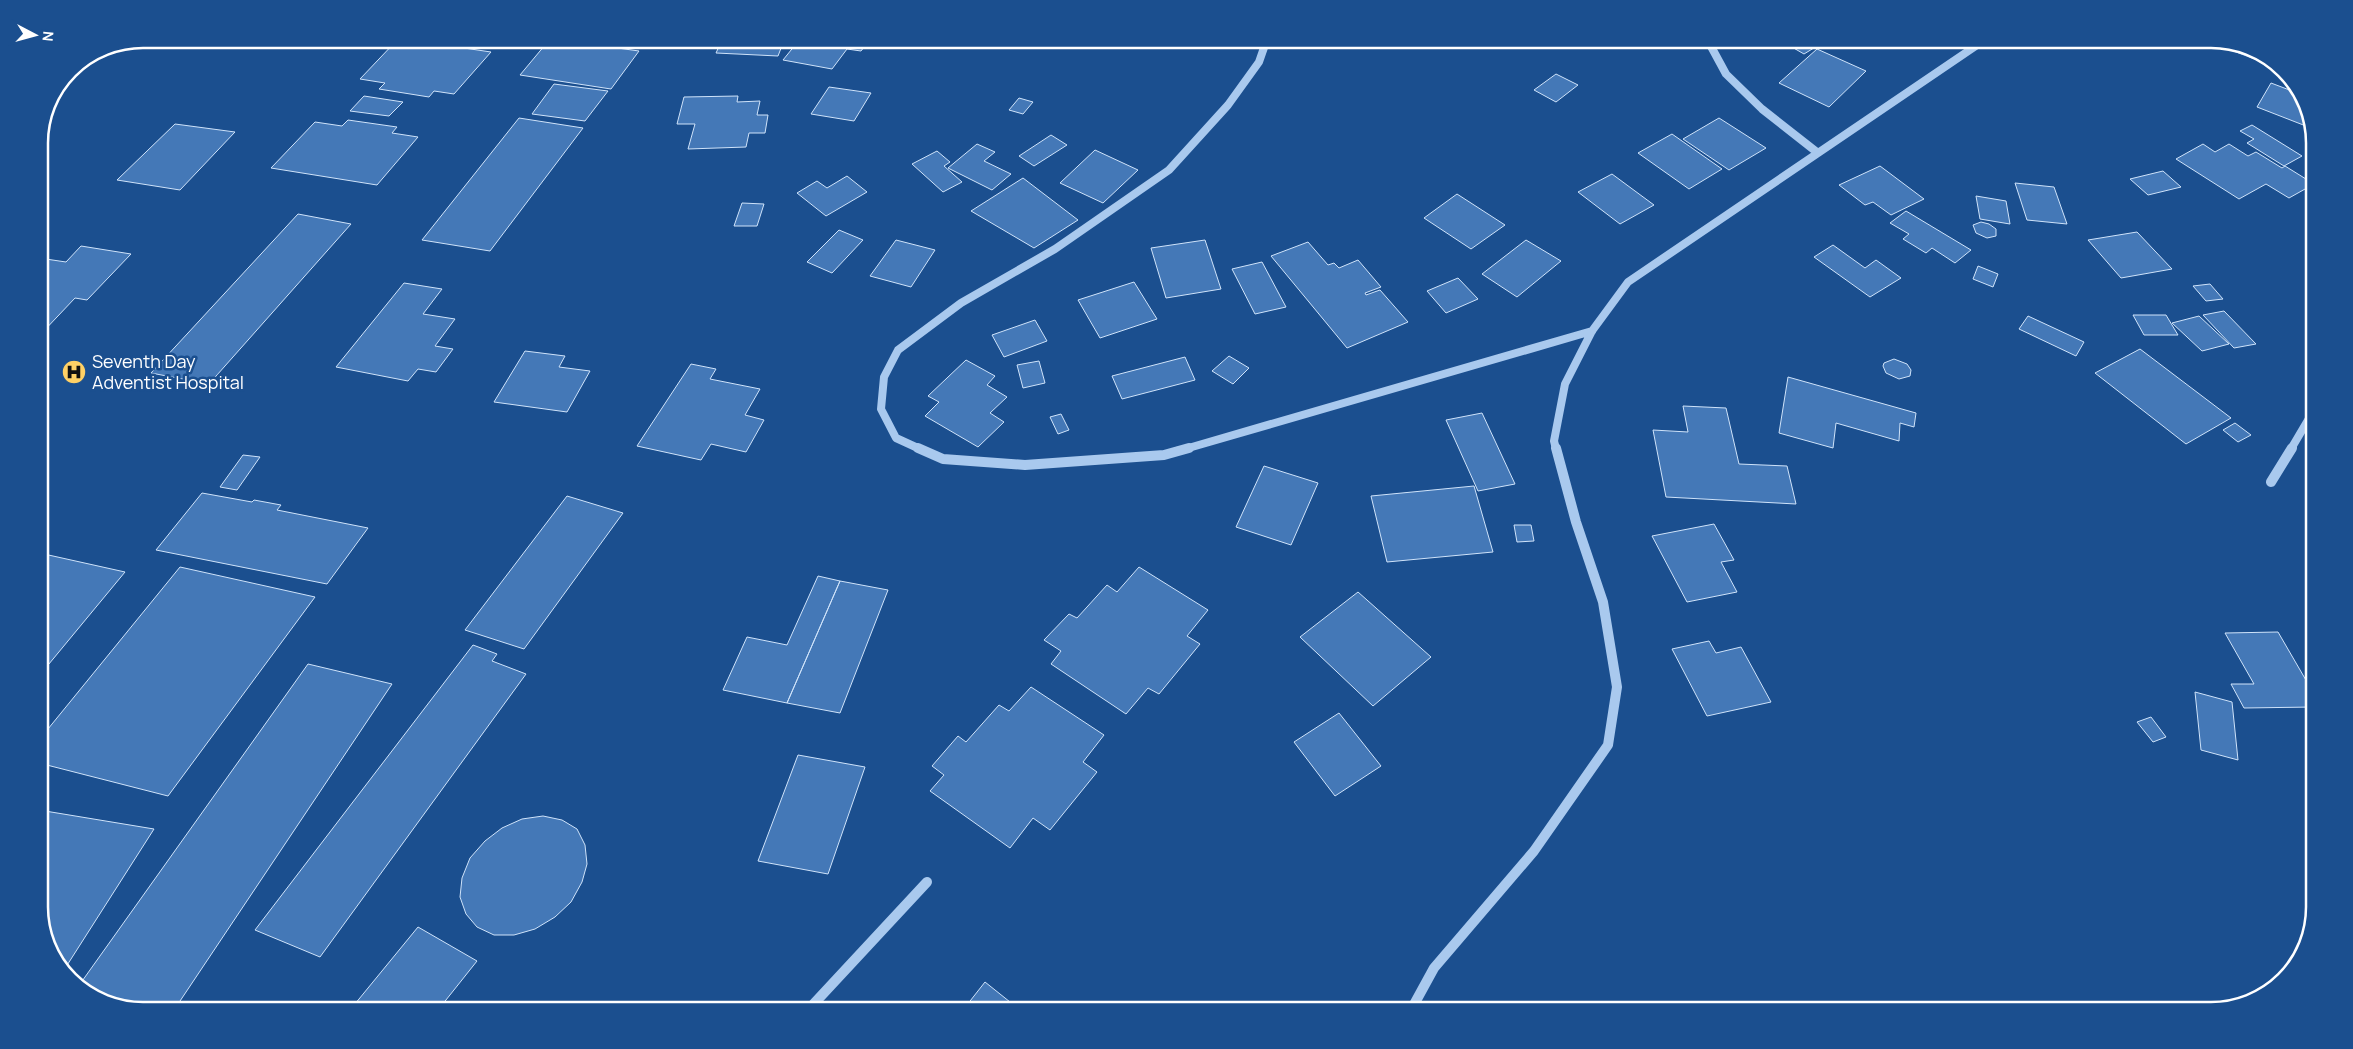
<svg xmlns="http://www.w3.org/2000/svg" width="2353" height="1049" viewBox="0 0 2353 1049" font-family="Manrope,sans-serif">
<rect width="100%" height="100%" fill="#1b4f8f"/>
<path fill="#4478b7" stroke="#cfe3fa" d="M398 39H403L491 52 454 94 434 91 429 97 379 89 385 83 360 79Z
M550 39H553L639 51 611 89 520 75Z
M800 39H870L861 51 847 49 832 69 783 60Z
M1399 39H1417L1418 45H1400Z
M1778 39H1814L1822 43 1804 54Z
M722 40 783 43 778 56 716 53Z
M1817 49 1866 71 1829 107 1779 83Z
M1556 74 1578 85 1556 102 1534 90Z
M2271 83 2300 94 2311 128 2257 107Z
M554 84 608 91 585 121 532 114Z
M829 87 871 93 854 121 811 114Z
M364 96 403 102 389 116 350 111Z
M738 96 737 102 760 101 757 115H768L765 133H749L746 147 688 149 695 124H677L684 97Z
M1019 98 1033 102 1023 114 1009 110Z
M519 118 583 128 490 251 422 240Z
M1719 118 1766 148 1729 170 1683 139Z
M348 120 397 127 392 133 418 137 377 185 271 168 315 122 342 126Z
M175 124 235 132 180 190 117 180Z
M2252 125 2302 156 2284 166 2247 143 2254 139 2240 131Z
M1672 134 1722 169 1689 189 1638 153Z
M1051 135 1067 145 1034 166 1019 156Z
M977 144 995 152 984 161 1011 174 992 190 948 168Z
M2203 144 2215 152 2229 144 2248 156 2256 152 2282 168 2285 166 2314 184 2289 198 2266 184 2239 199 2176 159Z
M1095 150 1138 170 1103 203 1060 183Z
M937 151 950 162 944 166 962 182 943 192 912 164Z
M1880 166 1924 199 1891 215 1873 202 1865 205 1839 185Z
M2163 171 2181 187 2148 195 2130 179Z
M1612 174 1654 205 1620 224 1578 192Z
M847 176 867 192 826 216 797 193 817 181 827 188Z
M1023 178 1078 220 1034 248 971 211Z
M2015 183 2054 187 2067 224 2027 220Z
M1457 194 1505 225 1471 249 1424 218Z
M1976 196 2006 201 2010 224 1980 219Z
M742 203 764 204 757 226H734Z
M1906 211 1971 250 1955 263 1932 248 1926 253 1903 239 1909 234 1890 223Z
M298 214 351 224 209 384 151 373Z
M1981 222 1989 224 1996 229V236L1987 238 1976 233 1973 225Z
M839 230 863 240 832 273 807 262Z
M2137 232 2172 269 2121 278 2088 240Z
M896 240 935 250 911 287 870 276Z
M1205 240 1221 289 1166 298 1151 248Z
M1526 240 1561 261 1517 297 1482 274Z
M1308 242 1328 265 1334 263 1339 268 1358 260 1381 287 1365 293 1366 295 1380 290 1408 322 1347 348 1271 256Z
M1833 245 1865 268 1876 260 1901 278 1870 297 1814 257Z
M81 246 131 254 87 300 75 298 39 336V258L66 262Z
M1262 262 1286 307 1255 314 1232 269Z
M1978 266 1998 274 1993 287 1973 279Z
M1458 278 1478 299 1446 313 1427 291Z
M1134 282 1157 319 1100 338 1078 300Z
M404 283 442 289 423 314 455 319 435 346 453 349 436 372 418 369 408 381 336 367Z
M2210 284 2223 299 2206 301 2193 286Z
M2224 311 2256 344 2234 348 2203 315Z
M2133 315H2166L2178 335H2144Z
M2028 316 2084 342 2076 356 2019 329Z
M2199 316 2229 344 2202 351 2172 323Z
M1035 320 1047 341 1004 357 992 335Z
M2140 349 2231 418 2186 444 2095 373Z
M525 351 565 356 559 367 590 371 567 412 494 402Z
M1229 356 1249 368 1233 384 1212 371Z
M1185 357 1195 380 1122 399 1112 376Z
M1894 359 1907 364 1911 370 1910 376 1899 379 1886 373 1883 366 1884 363Z
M966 360 995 376 987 385 1007 397 990 413 1004 422 978 447 925 416 939 402 928 396Z
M1039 361 1045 383 1023 388 1017 365Z
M691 364 716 369 710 379 760 389 745 415 764 420 746 452 711 444 701 460 637 446Z
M1788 377 1916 413 1914 427 1900 423 1899 441 1836 423 1833 448 1779 433Z
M1683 406 1726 408 1739 464 1787 466 1796 504 1666 497 1653 430 1688 432Z
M1482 413 1515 484 1478 491 1446 420Z
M1061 414 1069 430 1058 434 1050 417Z
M2235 423 2251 435 2238 442 2223 430Z
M243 455 260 457 237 490 220 487Z
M1264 466 1318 483 1291 545 1236 527Z
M1474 486 1493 552 1387 562 1371 496Z
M202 493 252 502 254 500 281 505 277 510 368 528 327 584 156 550Z
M567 496 623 513 524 649 465 630Z
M1714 524 1734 560 1721 562 1737 592 1687 602 1652 536Z
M1514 525H1531L1534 541 1517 542Z
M44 554 125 572 39 676V559Z
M180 567 315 597 168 796 39 763V740Z
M1139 567 1208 610 1187 636 1200 644 1159 694 1148 688 1126 714 1051 664 1061 651 1044 640 1069 614 1077 618 1107 585 1117 592Z
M818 576 840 581 787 703 723 690 747 637 787 645Z
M840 581 888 590 840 713 787 703Z
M1358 592 1431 657 1373 706 1300 637Z
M2278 632 2314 694V707L2244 708 2231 684H2254L2225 633Z
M1709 641 1716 653 1741 647 1771 702 1707 716 1672 649Z
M473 645 497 654 492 661 526 674 320 957 255 930Z
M308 664 392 684 174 1010H151L92 993 80 984Z
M1031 687 1104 735 1083 762 1097 772 1050 830 1033 818 1010 848 930 791 944 775 932 766 958 736 966 742 999 705 1009 711Z
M2195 692 2232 702 2238 760 2201 750Z
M1339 713 1381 766 1335 796 1294 742Z
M2151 717 2166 737 2153 742 2137 722Z
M798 755 865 767 828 874 758 861Z
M39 810 154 829 64 970 56 964 39 913Z
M543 816 562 820 577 829 585 845 587 864 582 882 571 902 555 917 535 929 514 935H494L477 927 466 914 460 897 462 878 470 858 485 841 502 828 522 819Z
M418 927 477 961 438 1010H350Z
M985 982 1020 1010H963Z"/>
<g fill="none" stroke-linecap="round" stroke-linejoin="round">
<path stroke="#a9c9ee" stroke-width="8" d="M1707 39 1726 74 1762 109 1818 153
M2212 39 2267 60
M920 449 896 438 881 409 884 377 898 350 961 303 1055 249 1169 170 1228 105 1259 62 1267 39
M1185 449 1592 331
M1556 449 1554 441 1565 384 1592 331 1628 282 1986 39
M2291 449 2314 410"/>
<path stroke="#a9c9ee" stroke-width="10" d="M918 448 943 459 1025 465 1164 455 1189 448
M2271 482 2292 448
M808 1010 927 882
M1411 1010 1434 968 1534 851 1608 745 1617 687 1603 602 1576 522 1556 448"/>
</g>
<defs>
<g id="hospital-disc" transform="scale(1.25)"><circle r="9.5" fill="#ffd166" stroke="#1b4f8f"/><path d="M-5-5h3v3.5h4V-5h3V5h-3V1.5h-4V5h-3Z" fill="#111"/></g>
</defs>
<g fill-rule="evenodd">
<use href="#hospital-disc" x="74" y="372"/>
</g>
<g text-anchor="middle" stroke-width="5" stroke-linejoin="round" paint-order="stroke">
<g font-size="18" fill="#fff" stroke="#1b4f8f" text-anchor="start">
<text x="92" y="368">Seventh Day<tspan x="92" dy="21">Adventist Hospital</tspan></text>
</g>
</g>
<path d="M0 0H2353V1049H0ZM143 48H2211A95 95 0 0 1 2306 143V907A95 95 0 0 1 2211 1002H143A95 95 0 0 1 48 907V143A95 95 0 0 1 143 48Z" fill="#1b4f8f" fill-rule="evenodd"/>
<path fill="none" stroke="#fff" stroke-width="2.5" d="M143 48H2211A95 95 0 0 1 2306 143V907A95 95 0 0 1 2211 1002H143A95 95 0 0 1 48 907V143A95 95 0 0 1 143 48Z"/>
<g transform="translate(35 35) rotate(96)" stroke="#1b4f8f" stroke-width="4" paint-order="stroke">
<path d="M0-4L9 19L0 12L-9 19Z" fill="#ffffff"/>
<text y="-8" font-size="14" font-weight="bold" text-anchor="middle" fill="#ffffff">N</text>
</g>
</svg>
